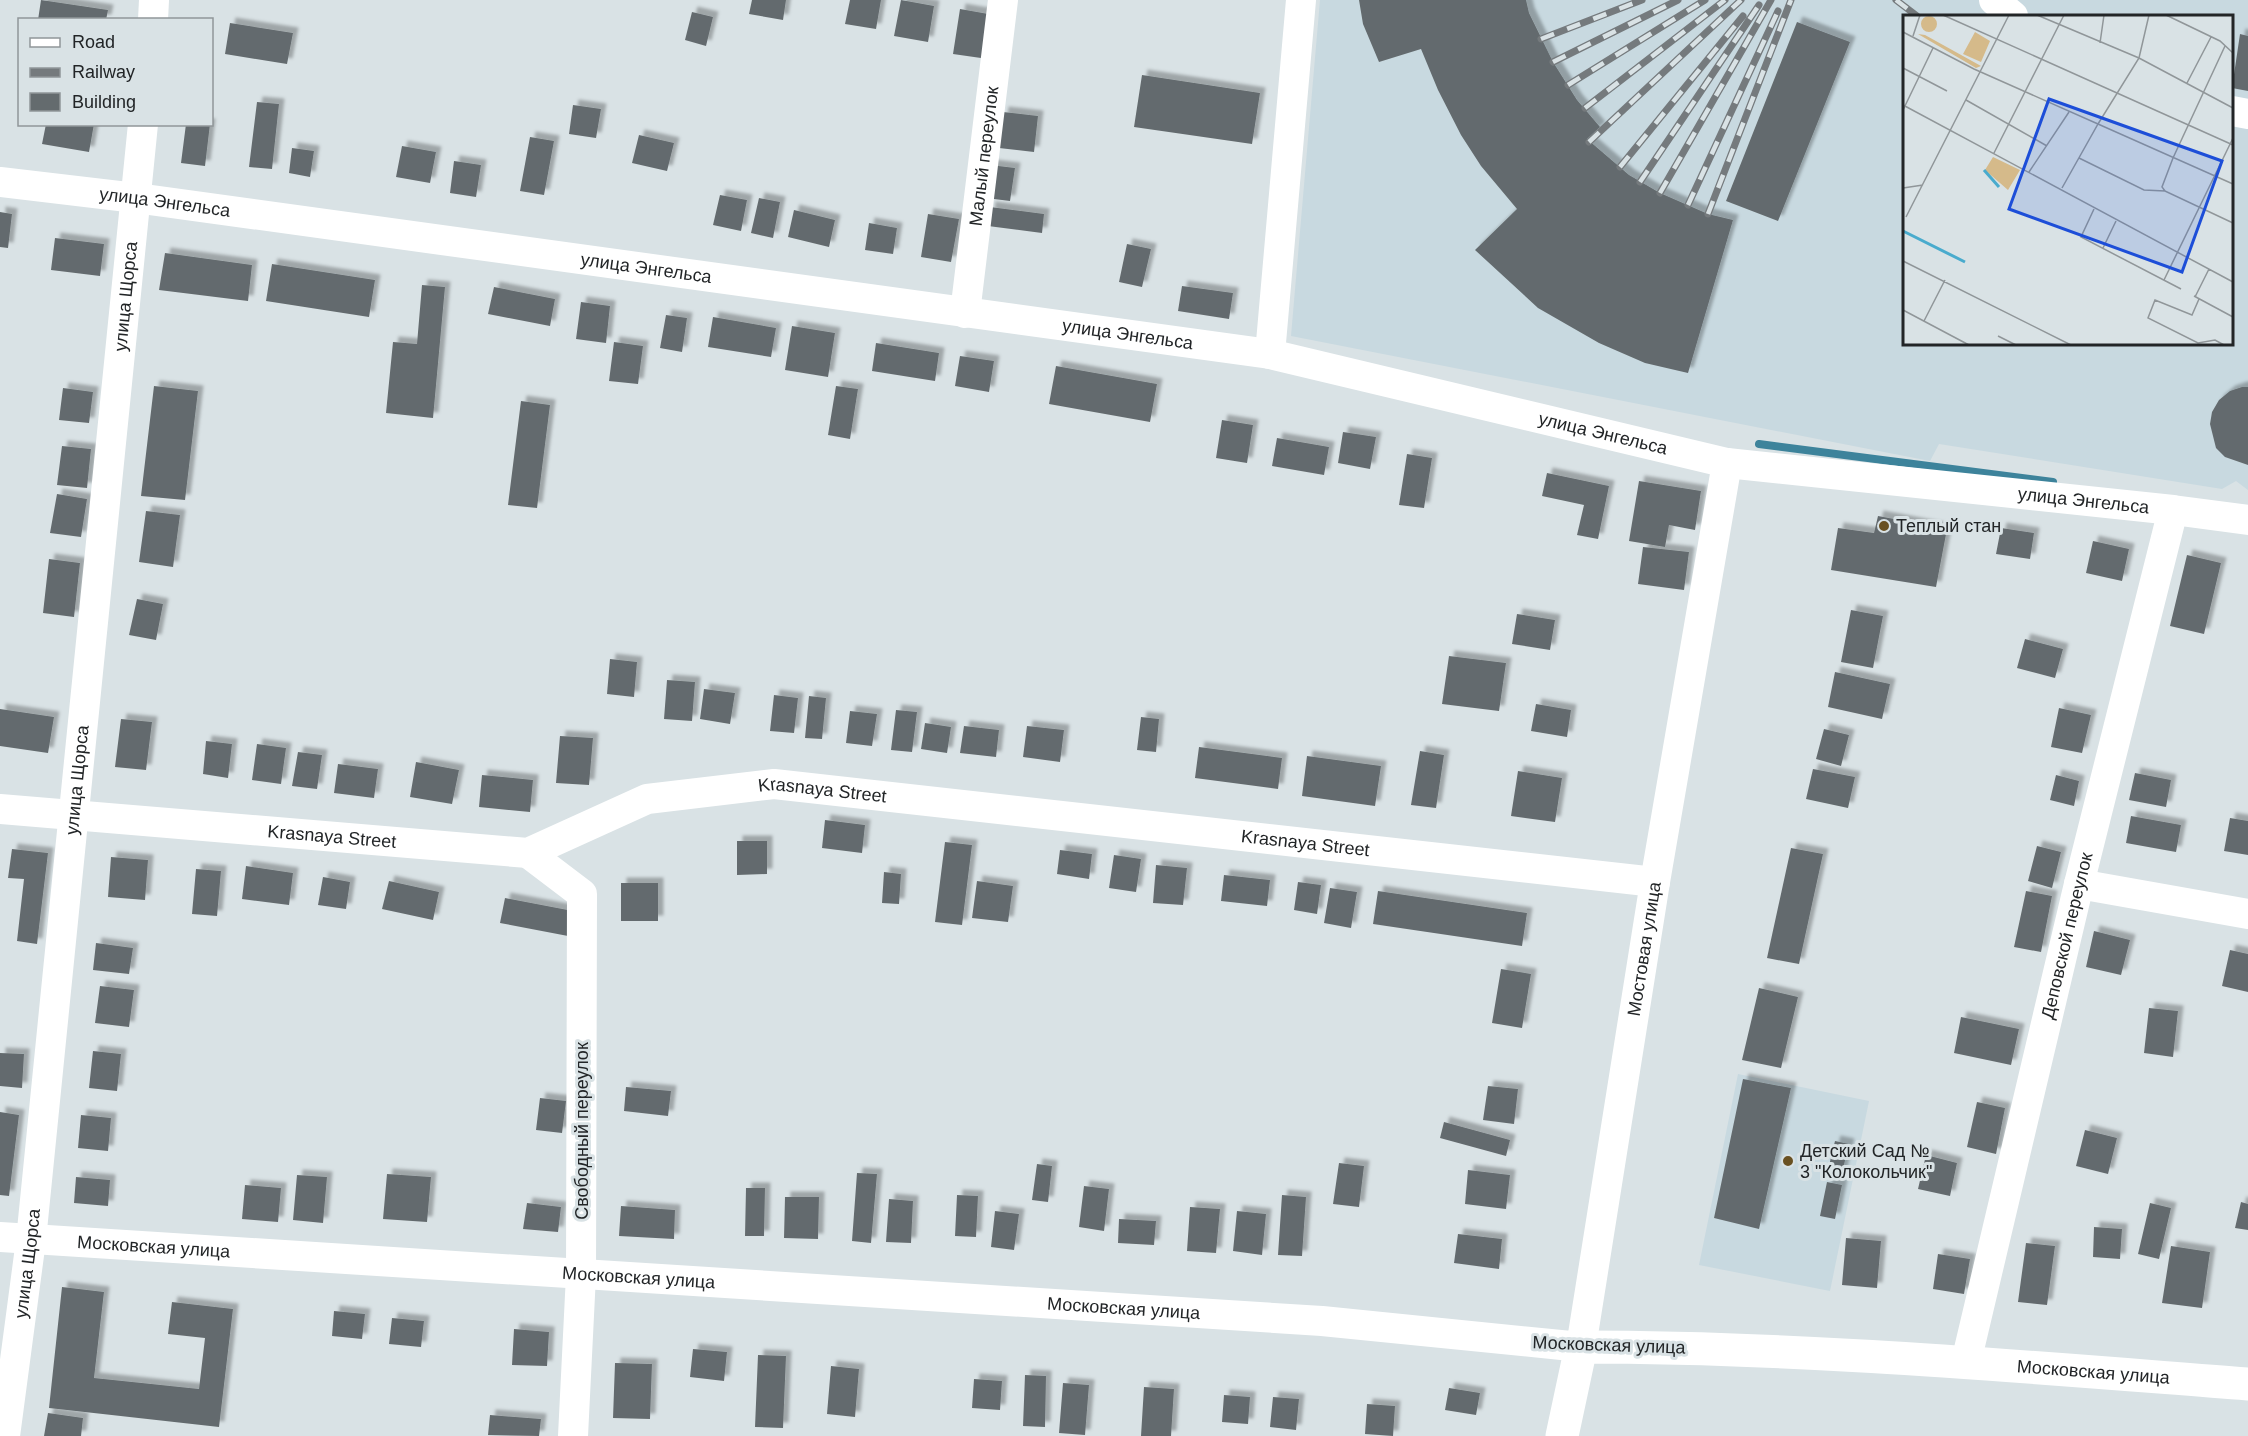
<svg xmlns="http://www.w3.org/2000/svg" width="2248" height="1436" viewBox="0 0 2248 1436" font-family="Arial,sans-serif">
<defs>
<filter id="shadow"><feDropShadow dx="5.5" dy="-5.5" stdDeviation="1.5" flood-color="#0004"/></filter>
</defs>
<rect width="100%" height="100%" fill="#d9e2e5"/>
<path fill="#c8d9e0" fill-rule="evenodd" d="M1320 0H2248V490L2236 481 2222 489 1939 444 1930 461 1291 336ZM1904 16H2232V344H1904Z
M1738 1074 1869 1101 1830 1291 1699 1265Z"/>
<g fill="none" stroke-linecap="round" stroke-linejoin="round">
<path stroke="#3d839b" stroke-width="8" d="M1759 444 2053 482"/>
</g>
<path fill="#646b6e" filter="url(#shadow)" d="M41 0 108 10 106 20H38Z
M752 0H786L783 20 749 14Z
M850 0H881L876 29 845 24Z
M901 0 934 6 928 42 894 36Z
M1359 0H1526L1529 13 1553 62 1577 100 1600 127 1587 139 1629 175 1660 193 1708 214 1733 220 1688 373 1645 363 1599 343 1538 308 1475 250 1517 209 1481 166 1461 135 1438 90 1421 49 1379 62 1363 24Z
M960 9 994 15 988 59 953 54Z
M692 12 713 17 706 46 685 40Z
M1797 22 1850 42 1778 221 1726 201Z
M230 23 293 33 287 64 225 54Z
M2240 34 2248 36V91L2232 88Z
M1142 75 1260 93 1252 144 1134 127Z
M257 102 279 104 272 169 249 167Z
M573 105 601 109 596 138 569 134Z
M1003 112 1038 116 1034 152 999 148Z
M46 124H94L89 152 42 144Z
M186 124H210L205 166 181 163Z
M639 135 674 143 667 171 632 163Z
M530 137 554 141 544 195 520 191Z
M402 146 436 152 430 183 396 177Z
M292 148 314 151 310 177 289 173Z
M454 161 481 165 476 197 450 193Z
M990 165 1015 168 1010 201 986 198Z
M720 195 747 200 741 231 713 225Z
M759 198 780 202 773 238 751 233Z
M990 207 1044 214 1042 233 988 226Z
M794 210 835 220 829 247 788 237Z
M0 212 12 214 8 248 0 247Z
M928 214 959 219 951 262 921 257Z
M869 223 897 228 893 254 865 250Z
M55 238 104 244 100 276 51 270Z
M1127 244 1151 249 1142 287 1119 282Z
M165 253 252 265 248 301 159 290Z
M272 264 375 280 369 317 266 301Z
M422 285 445 287 433 418 386 413 393 342 417 344Z
M1182 286 1233 293 1229 319 1178 311Z
M494 287 555 299 550 326 488 314Z
M581 302 610 306 606 343 576 339Z
M666 315 687 318 682 352 660 348Z
M713 317 776 328 771 357 708 347Z
M792 326 835 333 828 377 785 370Z
M614 342 643 346 638 384 609 381Z
M876 343 939 353 935 381 872 371Z
M960 356 994 361 989 392 955 386Z
M1056 366 1157 384 1150 422 1049 404Z
M154 386 198 391 185 500 141 496Z
M836 386 858 389 850 439 828 435Z
M2242 387H2248V465L2225 457 2216 448 2210 424 2212 412 2219 400 2230 391Z
M63 388 93 392 89 423 59 420Z
M521 401 550 405 537 508 508 505Z
M1222 420 1253 425 1247 463 1216 458Z
M1343 432 1376 437 1370 469 1338 463Z
M1277 438 1329 447 1324 475 1272 466Z
M62 446 91 449 87 488 57 485Z
M1407 454 1432 458 1424 508 1399 505Z
M1547 473 1609 486 1598 539 1577 535 1584 505 1542 496Z
M1639 481 1701 491 1695 530 1669 525 1665 547 1629 541Z
M57 494 87 499 81 537 50 533Z
M146 511 180 515 173 567 139 562Z
M1878 516 1947 529 1936 587 1831 570 1838 528 1874 533Z
M2001 528 2034 533 2030 559 1996 554Z
M2093 541 2129 549 2122 581 2086 573Z
M1643 547 1689 552 1684 590 1638 584Z
M2187 555 2221 563 2204 634 2170 626Z
M49 559 80 563 74 617 43 613Z
M137 599 163 604 156 640 129 635Z
M1851 610 1883 616 1873 668 1841 662Z
M1517 614 1555 620 1550 650 1512 644Z
M2025 639 2063 649 2055 678 2017 668Z
M1449 656 1506 663 1499 711 1442 704Z
M610 659 637 662 634 697 607 694Z
M1835 672 1890 684 1882 719 1828 707Z
M667 680 695 682 692 721 664 719Z
M704 689 735 693 730 724 700 719Z
M774 695 798 698 794 733 770 731Z
M809 696 826 698 822 739 805 738Z
M1536 704 1571 710 1567 737 1531 731Z
M2059 708 2091 715 2082 753 2051 747Z
M0 709 54 717 48 753 0 746Z
M896 710 917 712 912 752 891 750Z
M850 711 877 714 872 746 846 743Z
M1141 717 1159 719 1156 752 1137 750Z
M121 719 152 722 146 770 115 767Z
M925 723 951 727 947 753 921 749Z
M964 726 999 730 996 757 960 753Z
M1027 726 1064 730 1060 762 1023 757Z
M1824 729 1849 735 1841 766 1816 759Z
M560 736 593 738 589 785 556 783Z
M206 741 232 744 228 778 203 774Z
M257 744 286 748 281 784 252 780Z
M1199 747 1282 758 1278 789 1195 778Z
M1420 751 1444 755 1436 808 1411 805Z
M298 752 322 755 317 789 292 786Z
M1307 756 1381 766 1375 806 1302 796Z
M416 762 459 770 452 804 410 797Z
M338 764 378 769 374 798 334 793Z
M1813 769 1855 777 1848 808 1806 799Z
M1518 771 1562 778 1555 822 1511 816Z
M2135 773 2171 780 2166 807 2129 800Z
M482 775 533 780 530 812 479 807Z
M2056 775 2079 781 2074 806 2050 800Z
M2131 816 2181 825 2176 852 2126 843Z
M2230 818 2248 821V855L2224 851Z
M825 820 865 825 862 853 822 848Z
M737 841H767V874L737 875Z
M945 842 972 845 962 925 935 922Z
M2037 846 2061 852 2052 888 2028 881Z
M1791 848 1823 854 1799 964 1767 958Z
M12 849 48 853 37 944 17 941 24 879 8 878Z
M1060 850 1092 854 1089 879 1057 874Z
M1114 855 1141 859 1136 892 1109 888Z
M111 857 148 860 145 900 108 897Z
M1156 865 1187 868 1183 905 1153 903Z
M246 866 293 873 289 905 242 899Z
M196 869 221 871 217 916 192 914Z
M884 872 901 874 899 904 882 903Z
M1224 875 1270 880 1267 906 1221 901Z
M323 877 350 882 346 909 318 905Z
M389 881 439 892 433 920 382 909Z
M977 881 1013 886 1008 922 972 918Z
M1298 882 1321 885 1317 914 1294 910Z
M621 883H658V921H621Z
M1330 888 1357 892 1351 928 1324 923Z
M1378 891 1527 913 1522 946 1373 924Z
M2026 891 2052 896 2041 952 2014 947Z
M505 898 573 911 568 936 500 923Z
M2094 931 2130 940 2121 975 2086 967Z
M96 943 133 948 129 974 93 970Z
M2230 950 2248 954V992L2222 986Z
M1501 969 1531 974 1522 1028 1492 1023Z
M100 986 134 990 129 1027 95 1023Z
M1759 988 1798 997 1781 1068 1742 1060Z
M2149 1008 2178 1011 2173 1057 2144 1053Z
M1961 1017 2019 1029 2011 1065 1954 1053Z
M93 1051 121 1054 117 1091 89 1088Z
M0 1053 24 1054 22 1088 0 1086Z
M1743 1079 1791 1088 1759 1229 1714 1218Z
M1488 1086 1518 1089 1514 1124 1483 1120Z
M626 1087 671 1091 668 1116 624 1111Z
M540 1098 566 1101 562 1133 536 1130Z
M1977 1102 2005 1108 1996 1154 1967 1147Z
M0 1112 19 1115 9 1196 0 1195Z
M81 1115 111 1118 108 1151 78 1148Z
M1444 1122 1510 1140 1506 1156 1440 1138Z
M2085 1130 2117 1138 2108 1174 2076 1166Z
M1835 1141 1849 1144 1840 1181 1826 1178Z
M1926 1155 1957 1163 1950 1196 1918 1189Z
M1339 1163 1364 1166 1359 1207 1333 1204Z
M1037 1164 1052 1166 1048 1202 1032 1200Z
M1468 1170 1510 1175 1506 1209 1465 1204Z
M857 1173 877 1174 871 1243 852 1241Z
M387 1174 431 1177 427 1222 383 1219Z
M297 1175 327 1177 323 1223 293 1220Z
M76 1177 110 1180 108 1206 74 1203Z
M1827 1182 1842 1185 1835 1219 1820 1216Z
M245 1185 281 1188 278 1222 242 1219Z
M1084 1186 1109 1189 1104 1231 1079 1227Z
M746 1188H765L764 1236H745Z
M957 1195 978 1196 976 1237 955 1236Z
M1282 1195 1306 1197 1302 1256 1278 1255Z
M785 1197H819L818 1239 784 1238Z
M889 1199 913 1201 911 1243 886 1242Z
M2241 1202 2248 1204V1230L2235 1228Z
M527 1203 561 1207 558 1232 523 1229Z
M2150 1203 2171 1208 2159 1259 2138 1254Z
M621 1206 675 1210 674 1239 619 1236Z
M1190 1207 1220 1209 1216 1253 1187 1251Z
M995 1211 1019 1214 1014 1250 991 1247Z
M1237 1211 1266 1214 1262 1255 1233 1251Z
M1119 1219 1156 1221 1154 1245 1118 1243Z
M2094 1227 2122 1229 2120 1259 2093 1257Z
M1458 1234 1502 1239 1499 1269 1454 1263Z
M1846 1238 1881 1241 1877 1288 1842 1285Z
M2026 1243 2055 1246 2047 1305 2018 1302Z
M2171 1246 2210 1252 2202 1308 2162 1303Z
M1938 1254 1970 1259 1964 1294 1933 1289Z
M62 1287 104 1292 94 1378 199 1389 205 1338 168 1334 172 1302 233 1309 219 1427 49 1408Z
M334 1311 365 1314 362 1339 332 1336Z
M392 1318 424 1321 421 1347 389 1344Z
M514 1329 549 1332 547 1366 512 1365Z
M693 1349 727 1352 724 1381 690 1377Z
M758 1355 786 1356 783 1428 755 1427Z
M615 1363 652 1364 650 1419 613 1418Z
M831 1366 859 1369 855 1417 827 1414Z
M1025 1375 1046 1376 1045 1427 1023 1426Z
M974 1379 1002 1381 1000 1410 972 1408Z
M1063 1383 1089 1385 1085 1435 1059 1433Z
M1144 1387 1174 1389 1171 1436H1141Z
M1449 1388 1480 1393 1476 1415 1445 1410Z
M1224 1395 1250 1397 1248 1424 1222 1422Z
M1273 1397 1299 1399 1296 1430 1270 1427Z
M1367 1404 1395 1406 1393 1436 1365 1434Z
M48 1413 83 1418 81 1436H44Z
M490 1415 541 1419 539 1436 488 1435Z"/>
<g fill="none" stroke-linecap="round" stroke-linejoin="round">
<g stroke="#fff" stroke-width="30">
<path d="M1994 0 2013 16"/>
<path d="M153 20 154 0"/>
<path d="M2232 111 2248 114"/>
<path id="s1" d="M0 182 136 198 1270 354 1727 463 2173 510 2248 520"/>
<path id="s2" d="M965 313 1003 0"/>
<path d="M1270 354 1301 0"/>
<path id="s3" d="M0 809 528 853 647 799 774 784 1655 882"/>
<path d="M528 853 582 894 581 1275 573 1436"/>
<path d="M2079 884 2248 914"/>
<path id="s4" d="M0 1237 1322 1321 1581 1347 1655 882 1727 463"/>
<path id="s5" d="M1966 1362 2079 884 2173 510"/>
<path id="s6" d="M5 1436 31 1240 143 124"/>
</g>
<path stroke="#fff" stroke-width="33" id="s7" d="M1562 1436 1581 1347C1803 1347 2026 1367 2248 1384"/>
<g stroke="#757a7d" stroke-width="7">
<path id="rail" d="M1896 0 1917 16
M1541 39 1642 0
M1553 62 1678 0
M1568 85 1705 0
M1585 108 1725 0
M1589 142 1741 0
M1620 167 1743 16
M1640 182 1759 5
M1660 193 1771 0
M1688 205 1778 11
M1708 214 1791 0"/>
</g>
<use href="#rail" stroke="#d9e2e5" stroke-width="4.5" stroke-dasharray="14" stroke-linecap="butt"/>
</g>
<g fill="#695122" stroke="#d9e2e5" stroke-width="2">
<circle cx="1884" cy="526" r="6"/>
<circle cx="1788" cy="1161" r="6"/>
</g>
<g text-anchor="middle" stroke-width="6" stroke-linejoin="round" paint-order="stroke">
<g font-size="18" fill="#222527" stroke="#d9e2e5">
<text dy="6" stroke="none"><textPath href="#s2" startOffset="158">Малый переулок</textPath></text>
<text dy="6" stroke="none"><textPath href="#s1" startOffset="166">улица Энгельса</textPath></text>
<text dy="6" stroke="none"><textPath href="#s1" startOffset="652">улица Энгельса</textPath></text>
<text dy="6" stroke="none"><textPath href="#s6" startOffset="1146">улица Щорса</textPath></text>
<text dy="6" stroke="none"><textPath href="#s1" startOffset="1138">улица Энгельса</textPath></text>
<text dy="6" stroke="none"><textPath href="#s1" startOffset="1624">улица Энгельса</textPath></text>
<text dy="6" stroke="none"><textPath href="#s1" startOffset="2110">улица Энгельса</textPath></text>
<text dy="6" stroke="none"><textPath href="#s6" startOffset="660">улица Щорса</textPath></text>
<text dy="6" stroke="none"><textPath href="#s3" startOffset="837">Krasnaya Street</textPath></text>
<text dy="6" stroke="none"><textPath href="#s3" startOffset="333">Krasnaya Street</textPath></text>
<text dy="6" stroke="none"><textPath href="#s3" startOffset="1323">Krasnaya Street</textPath></text>
<text dy="6" stroke="none"><textPath href="#s5" startOffset="438">Деповской переулок</textPath></text>
<text dy="6" stroke="none"><textPath href="#s4" startOffset="1988">Мостовая улица</textPath></text>
<text transform="translate(582 1131) rotate(-90)" y="6">Свободный переулок</text>
<text dy="6" stroke="none"><textPath href="#s4" startOffset="154">Московская улица</textPath></text>
<text dy="6" stroke="none"><textPath href="#s6" startOffset="174">улица Щорса</textPath></text>
<text dy="6" stroke="none"><textPath href="#s4" startOffset="640">Московская улица</textPath></text>
<text dy="6" stroke="none"><textPath href="#s4" startOffset="1126">Московская улица</textPath></text>
<text transform="translate(1609 1345) rotate(2)" y="6">Московская улица</text>
<text dy="6" stroke="none"><textPath href="#s7" startOffset="604">Московская улица</textPath></text>
</g>
<g font-size="18" fill="#222527" stroke="#d9e2e5" text-anchor="start">
<text x="1896" y="532">Теплый стан</text>
<text x="1800" y="1157">Детский Сад №<tspan x="1800" dy="21">3 "Колокольчик"</tspan></text>
</g>
</g>
<g transform="translate(1903 15)">
<rect width="330" height="330" fill="#d9e2e5"/>
<path d="M18 9a8 8 0 1 1 16 0a8 8 0 1 1-16 0ZM72 17 87 26 78 47 60 39ZM15 19 22 20 78 51 73 53ZM90 142 117 155 105 175 82 155Z" fill="#d5ba8a"/>
<path fill="none" stroke="#49abcd" stroke-width="3" d="M81 155 96 172M0 216 62 247"/>
<path fill="none" stroke="#909699" stroke-width="1.5" d="M40 0 330 130M134 0 236 43 330 93M263 0 317 26 330 38M0 17 71 54 195 109 236 43 246 0M10 21 17 0M197 28 201 0M0 53 44 76M284 68 308 22M63 85 144 131M0 90 330 267M0 95 30 33M91 138 161 0M176 143 241 175 262 176 330 208M126 157 166 97M0 173 20 170M159 173 195 109 330 169M262 176 259 172 270 143 322 31M191 194 178 222 278 274M3 202 106 0M200 233 213 206M0 246 168 330M261 265 330 123M291 281 330 302M292 282 306 254M296 284 289 300 252 285 245 303 295 328 312 325 321 330M0 295 66 330M21 306 42 265M95 321 113 330"/>
<path fill="#1d4ed8" fill-opacity="0.15" stroke="#1d4ed8" stroke-width="3" d="M146 84 319 146 279 257 106 194Z"/>
<rect width="330" height="330" fill="none" stroke="#222527" stroke-width="3"/>
</g>
<rect x="18" y="18" width="195" height="108" fill="#d9e2e5" stroke="#909699" stroke-width="1.5"/>
<rect x="30" y="38" width="30" height="9" fill="#ffffff" stroke="#909699" stroke-width="1.5"/>
<text x="72" y="48" font-size="18" fill="#222527">Road</text>
<rect x="30" y="68" width="30" height="9" fill="#757a7d" stroke="#909699" stroke-width="1.5"/>
<text x="72" y="78" font-size="18" fill="#222527">Railway</text>
<rect x="30" y="93" width="30" height="18" fill="#646b6e" stroke="#909699" stroke-width="1.5"/>
<text x="72" y="108" font-size="18" fill="#222527">Building</text>
</svg>
